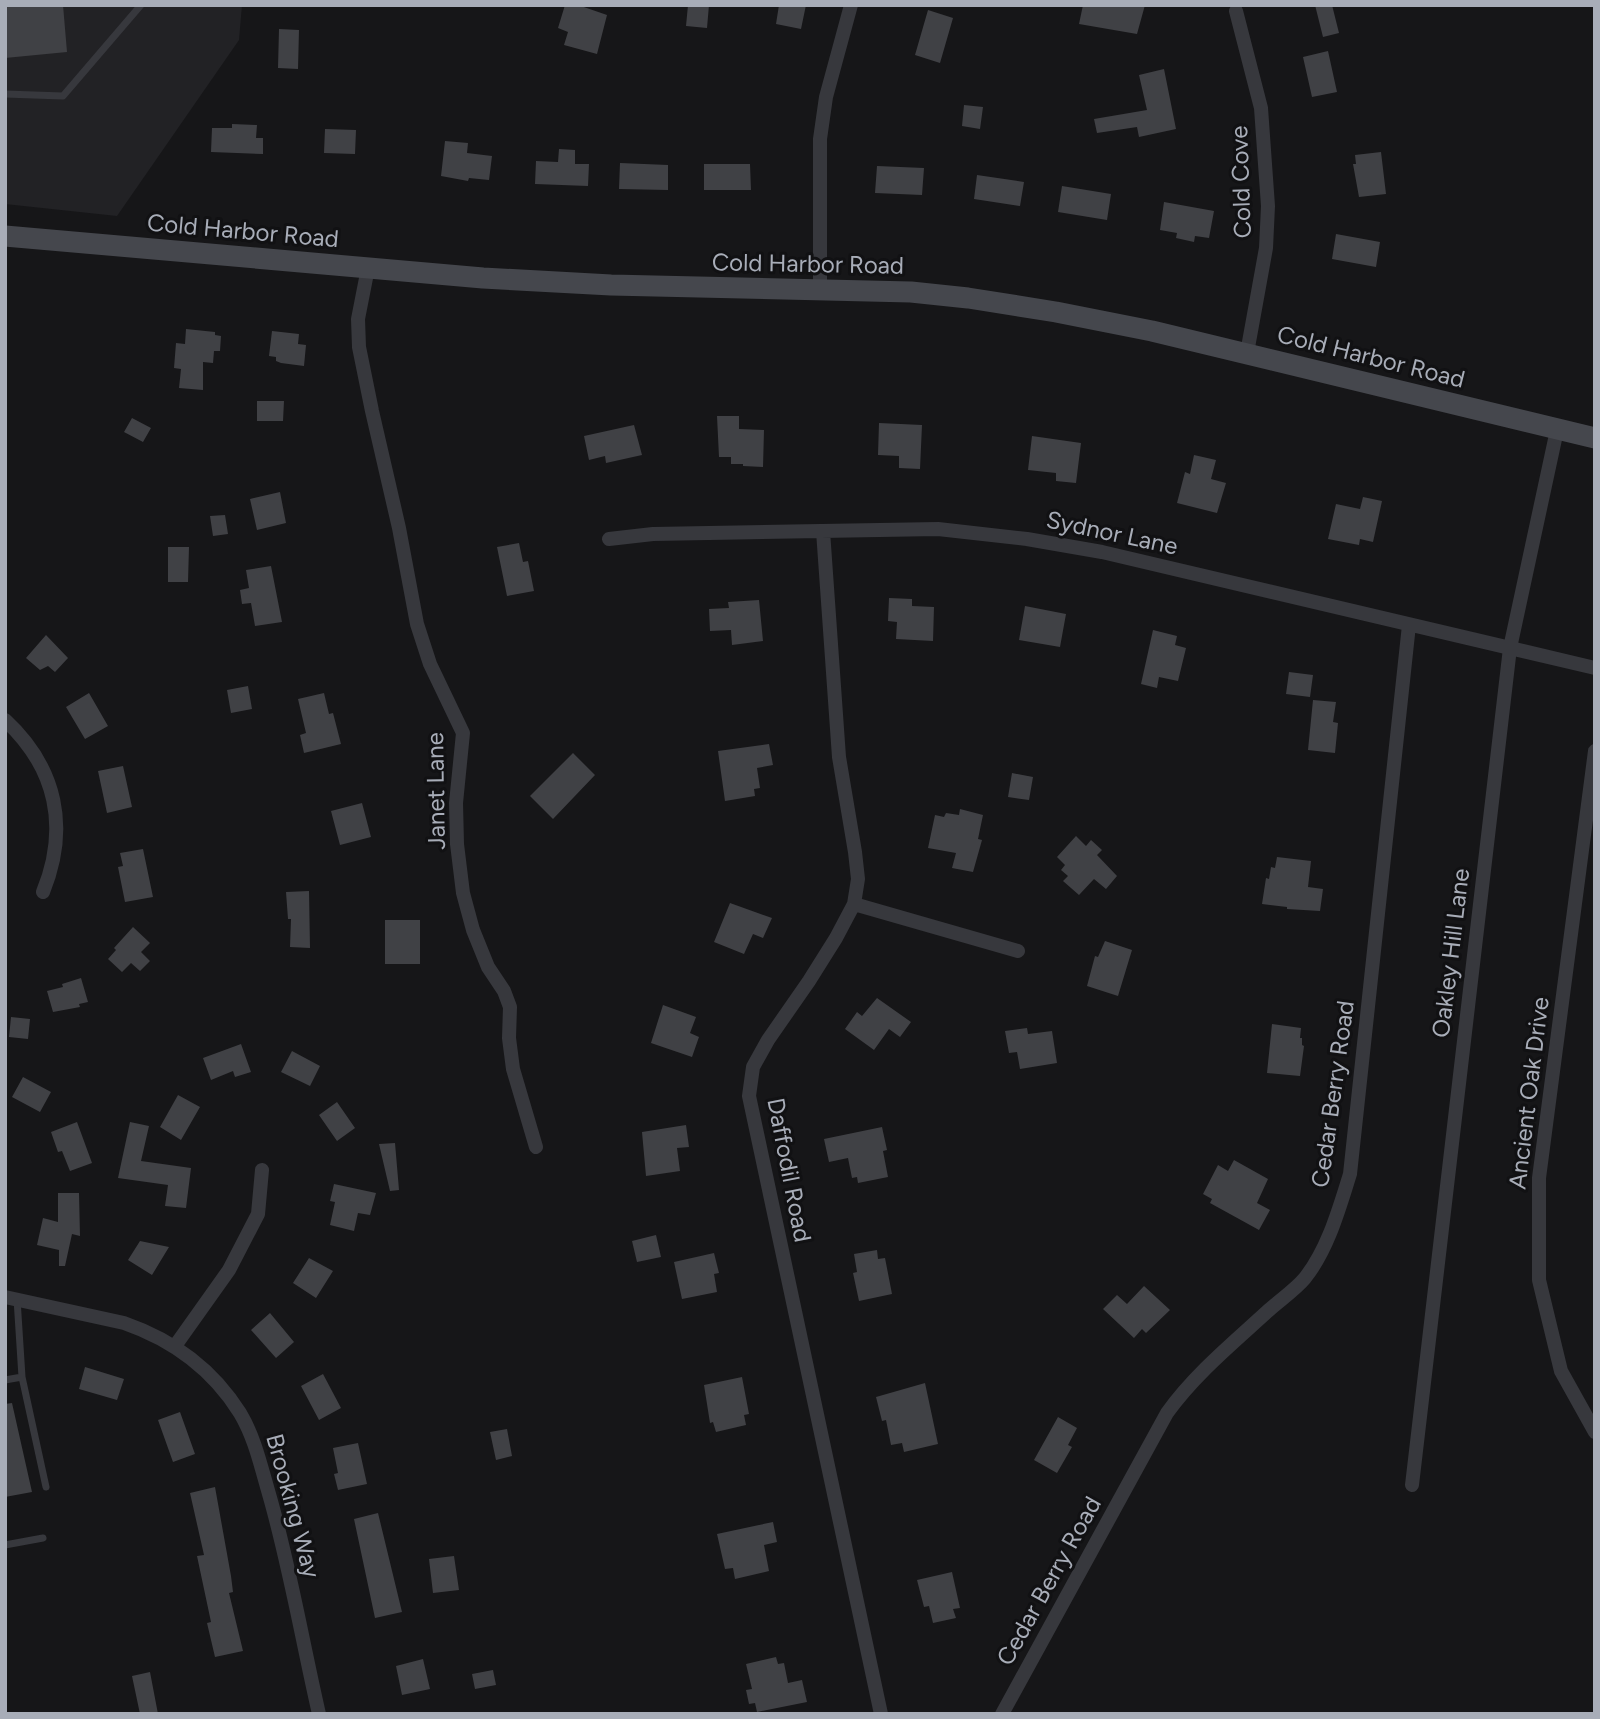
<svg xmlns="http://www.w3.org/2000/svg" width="1600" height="1719" viewBox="0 0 1600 1719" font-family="Figtree,sans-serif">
<rect width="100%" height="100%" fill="#161618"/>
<path fill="#222225" d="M5 5H242L239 40 117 216 5 204Z"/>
<path fill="#404145" d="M5 5H63L67 52 5 58Z
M565 5H578L607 15 597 54 564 45 568 32 558 28Z
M688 5H709L707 28 686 26Z
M779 5H806L801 29 776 24Z
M1083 5H1145L1137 34 1079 24Z
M1315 5H1332L1339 33 1323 37Z
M928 10 953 18 940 63 915 55Z
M279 29 299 30 298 69 278 68Z
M1328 51 1337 92 1312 97 1303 57Z
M1164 69 1176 129 1139 137 1137 127 1097 133 1094 119 1147 110 1139 75Z
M964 105 983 107 980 129 962 126Z
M232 124 257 125 256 138H263V154L211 152 212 128H232Z
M325 129 356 130 355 154 324 153Z
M445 141 468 143 467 153 492 156 489 180 469 178 468 181 441 176Z
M559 149 575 150V164H589L588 186 535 184 536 161 558 162Z
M1381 152 1386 194 1359 197 1353 164H1356L1355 155Z
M620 163 668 165V190L619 189Z
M704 164H750L751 190H704Z
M877 166 924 168 922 195 875 193Z
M977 175 1024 182 1020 206 974 199Z
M1062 186 1111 194 1107 220 1058 212Z
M1164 202 1214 211 1209 238 1195 236 1194 242 1176 238 1177 233 1160 230Z
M1336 234 1380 242 1376 267 1332 259Z
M186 329 215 332V335L221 336 220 351H214L213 363 203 362V390L179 388 181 369 174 368 176 343 185 344Z
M272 331 299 334 298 344 306 345 304 366 281 363 276 361V357L269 356Z
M257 401H284L283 421H257Z
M717 416H739V429L764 430 763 467 743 466V464H731V457H719Z
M132 418 151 428 143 442 124 432Z
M879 423 922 425 920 469 899 468V456L878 455Z
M634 425 642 455 606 463 605 456 589 460 584 436Z
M1032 436 1081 443 1076 483 1056 481V473L1028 470Z
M1194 455 1216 460 1211 479 1226 483 1217 513 1177 503 1185 472 1190 474Z
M280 492 286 523 257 530 250 499Z
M1363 497 1382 501 1373 542 1360 539 1359 545 1328 539 1336 504 1360 509Z
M225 515 228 534 213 536 210 516Z
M519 543 523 562 528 561 534 591 507 596 497 547Z
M168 547H189L188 582H168Z
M271 566 282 622 255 626 251 603 242 604 240 590 249 588 246 570Z
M889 598 912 599V606L934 607 933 641 896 639 897 622 888 621Z
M759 600 763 641 732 645 731 630 710 631 709 609 729 608 728 602Z
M1025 606 1066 614 1060 647 1019 640Z
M1153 630 1177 636 1175 645 1186 648 1178 681 1159 677 1157 688 1141 684Z
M46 635 68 658 55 672 48 666 40 670 26 658Z
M1289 672 1313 675 1310 697 1286 694Z
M248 686 252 709 231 713 227 690Z
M89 693 108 726 85 739 66 707Z
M324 693 329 714 333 713 341 744 304 753 300 735 306 733 298 699Z
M1313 700 1336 702 1333 722 1338 723 1335 753 1308 750Z
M769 744 773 765 757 768 760 788 754 789 755 796 725 801 718 751Z
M573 753 595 775 553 819 530 796Z
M123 766 132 807 107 813 98 771Z
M1012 773 1033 777 1029 800 1008 797Z
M362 803 371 837 340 845 331 811Z
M960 809 983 815 978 839 982 840 973 872 952 868 956 853 928 848 935 815 944 817 946 813 959 815Z
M1076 836 1086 846 1091 840 1102 850 1097 855 1117 876 1106 889 1094 879 1079 895 1063 881 1068 876 1061 870 1065 865 1057 857Z
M143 849 153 897 125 902 118 867 123 866 120 853Z
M1277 857 1311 861 1308 887 1323 889 1320 911 1287 909V907L1262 904 1266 878 1269 879 1271 867 1275 868Z
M309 891 310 948 290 947 291 919H288L286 892Z
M730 903 772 918 763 938 753 934 744 954 714 942Z
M385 920H420V964H385Z
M133 927 150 943 141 952 150 961 140 971 131 963 122 972 108 959 116 950 114 948Z
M1105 941 1132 950 1118 996 1087 986 1095 956 1098 957Z
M81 978 88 1002 79 1004 80 1007 53 1012 47 991 63 987 62 984Z
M877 998 911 1022 900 1037 889 1029 874 1050 845 1029 857 1012 862 1016Z
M663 1005 696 1017 690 1033 699 1037 692 1057 651 1043Z
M11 1017 30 1019 28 1039 9 1037Z
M1272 1024 1301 1028 1300 1038H1302V1045L1304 1046 1300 1076 1267 1073Z
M1027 1028 1028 1034 1052 1031 1057 1063 1020 1069 1017 1052 1009 1053 1005 1031Z
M241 1044 251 1072 235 1077 233 1071 211 1080 203 1058Z
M292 1051 320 1066 310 1086 281 1072Z
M23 1077 51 1092 40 1112 12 1097Z
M178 1095 200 1107 181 1140 160 1127Z
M337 1102 355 1128 337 1141 319 1115Z
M77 1122 92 1163 70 1171 62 1151 58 1152 51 1132Z
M130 1122 149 1126 141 1161 191 1168 186 1208 165 1206 168 1185 118 1178Z
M686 1125 689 1147 677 1148 680 1171 646 1176 642 1132Z
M882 1127 887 1150 883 1151 888 1177 858 1183 857 1177 852 1178 848 1158 829 1162 824 1139Z
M395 1143 399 1190 390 1191 379 1144Z
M1234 1160 1268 1179 1257 1203 1270 1210 1259 1230 1210 1203 1212 1199 1203 1194 1218 1165 1228 1171Z
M334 1184 376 1193 370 1215 358 1213 354 1231 330 1225 335 1202 330 1201Z
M58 1193H79L80 1236 72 1234 65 1266H59V1250L37 1245 43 1218 58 1222Z
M656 1235 661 1257 637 1262 632 1241Z
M140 1241 169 1247 152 1275 128 1260Z
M877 1250 878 1259 885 1258 892 1294 859 1301 853 1273 857 1272 854 1254Z
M714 1253 719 1273 714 1274 717 1292 682 1299 674 1262Z
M309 1258 333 1271 316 1298 293 1283Z
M1144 1286 1170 1310 1146 1333 1142 1329 1134 1338 1103 1309 1117 1295 1127 1304Z
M270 1313 294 1342 276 1358 251 1330Z
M85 1367 124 1379 117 1400 79 1389Z
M323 1374 341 1408 319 1420 301 1386Z
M742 1377 749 1414 744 1415 746 1425 716 1432 713 1422 710 1423 704 1385Z
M925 1383 938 1444 904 1452 902 1443 891 1445 886 1420 882 1421 876 1397Z
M12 1403 32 1492 5 1497V1404Z
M180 1412 195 1454 173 1462 158 1420Z
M1058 1417 1077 1428 1068 1445 1072 1447 1057 1473 1034 1460Z
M507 1429 512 1456 496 1460 490 1432Z
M358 1443 367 1484 338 1490 334 1474 338 1473 333 1448Z
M215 1487 231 1576 233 1592 229 1593 243 1651 215 1657 207 1623 211 1622 197 1556 204 1555 190 1493Z
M378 1513 402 1612 375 1618 354 1519Z
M773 1522 777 1542 764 1545 769 1571 735 1579 733 1568 725 1569 717 1534Z
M454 1556 459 1590 433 1593 429 1559Z
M952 1572 960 1608 953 1609 956 1618 933 1623 929 1606 924 1607 917 1580Z
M776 1657 778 1664 784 1663 788 1683 802 1680 807 1702 757 1712 755 1703 749 1704 746 1690 752 1689 746 1664Z
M423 1659 430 1689 402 1695 396 1666Z
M493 1670 496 1685 475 1689 472 1674Z
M150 1672 158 1714H140L132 1676Z"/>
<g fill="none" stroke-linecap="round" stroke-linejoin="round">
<path stroke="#37383d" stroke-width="7" d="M5 94 63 96 141 5
M22 1377 46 1487
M5 1380 22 1377 17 1299
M5 1545 43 1538"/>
<path stroke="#37383d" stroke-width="14" d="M1236 11 1261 108 1268 206 1266 248 1247 353
M368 268 358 319 359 347 372 411 399 528 417 624 430 664 463 733 456 803 457 844 463 893 473 930 488 967 504 991 510 1007 509 1038 513 1069 536 1147
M820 289V139L826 97 851 5
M823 531 839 757 855 852 858 879 854 904 836 938 809 981 768 1040 753 1067 749 1096 881 1714
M609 539 653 534 938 529 1027 539 1102 552 1595 668
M5 720C57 768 69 828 43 892
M1595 751 1539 1178V1280L1561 1371 1595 1432
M854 904 1018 951
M5 1297 124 1323C173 1340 213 1370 240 1413 255 1438 261 1467 269 1494 290 1567 302 1640 319 1714
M175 1346 229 1270 258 1214 262 1170
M1412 1485 1510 648 1557 430
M1002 1714 1167 1413C1195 1374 1233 1343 1269 1310 1280 1300 1295 1290 1305 1278 1328 1249 1339 1209 1350 1174L1409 625"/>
<path stroke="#45474d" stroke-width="21" d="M5 236 483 278 611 285 911 292 968 298 1056 312 1152 331 1595 438"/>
</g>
<g text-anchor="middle" stroke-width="6" stroke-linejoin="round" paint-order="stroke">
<g font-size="24" fill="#a8adb8" stroke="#111113">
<text transform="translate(1241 182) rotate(-92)" y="8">Cold Cove</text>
<text transform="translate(243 231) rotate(5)" y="8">Cold Harbor Road</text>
<text transform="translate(808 264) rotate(1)" y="8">Cold Harbor Road</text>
<text transform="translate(1371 357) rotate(14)" y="8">Cold Harbor Road</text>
<text transform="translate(1112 533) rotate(12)" y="8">Sydnor Lane</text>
<text transform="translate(436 791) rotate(-91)" y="8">Janet Lane</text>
<text transform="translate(1451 953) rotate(-83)" y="8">Oakley Hill Lane</text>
<text transform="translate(1529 1093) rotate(-83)" y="8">Ancient Oak Drive</text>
<text transform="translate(1333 1094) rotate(-82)" y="8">Cedar Berry Road</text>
<text transform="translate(789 1170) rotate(79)" y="8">Daffodil Road</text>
<text transform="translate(293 1506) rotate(75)" y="8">Brooking Way</text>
<text transform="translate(1049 1581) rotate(-61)" y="8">Cedar Berry Road</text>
</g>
</g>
<rect width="1600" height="1719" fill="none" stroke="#a8adb8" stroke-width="14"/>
</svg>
